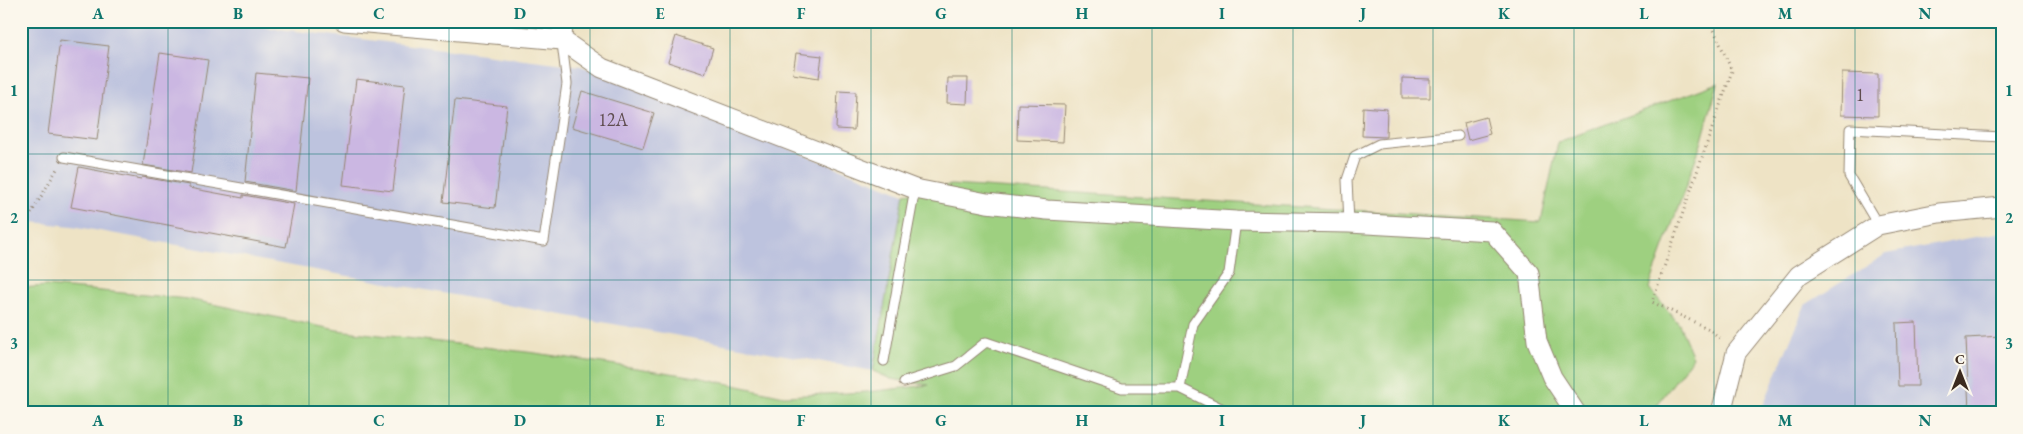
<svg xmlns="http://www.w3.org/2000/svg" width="2023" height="434" viewBox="0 0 2023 434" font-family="'EB Garamond',serif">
<rect width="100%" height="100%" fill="#fbf7ec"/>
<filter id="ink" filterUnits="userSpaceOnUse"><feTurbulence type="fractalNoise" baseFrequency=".02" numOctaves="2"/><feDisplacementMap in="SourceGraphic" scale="10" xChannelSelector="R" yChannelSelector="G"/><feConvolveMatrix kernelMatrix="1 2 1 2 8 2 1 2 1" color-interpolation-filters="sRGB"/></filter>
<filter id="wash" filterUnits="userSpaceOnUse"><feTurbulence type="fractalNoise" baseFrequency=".0096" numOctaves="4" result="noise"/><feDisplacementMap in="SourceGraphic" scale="20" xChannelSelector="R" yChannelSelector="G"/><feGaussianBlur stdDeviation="1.12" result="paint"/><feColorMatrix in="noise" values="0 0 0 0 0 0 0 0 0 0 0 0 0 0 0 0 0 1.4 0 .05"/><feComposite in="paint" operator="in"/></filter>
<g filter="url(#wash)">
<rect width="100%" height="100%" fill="#eee3c5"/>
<path fill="#bdc3de" d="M21 21H213L581 66 904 194 873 371 72 226 21 221Z
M2002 232V413H1760L1805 305 1886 254Z"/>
<path fill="#9ed080" stroke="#6c7d4f" d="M1718 83 1701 144 1649 288 1679 324 1693 357 1651 413H21V288L47 286 188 299 337 330 535 353 697 377 784 396 867 392 929 385 891 379 873 371 904 194 951 185 1541 222 1558 142Z"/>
<g id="blocks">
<path fill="#cbb7e2" d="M676 36 713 48 705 74 668 62Z
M60 40 109 46 97 140 48 134Z
M160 53 208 60 191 173 143 165Z
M796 53 822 56 819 78 793 74Z
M256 73 308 78 296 191 245 182Z
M1842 73 1878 74V116L1841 115Z
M948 78H968L967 104 947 103Z
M1402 78 1430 79V98H1402Z
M356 79 405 85 393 191 343 185Z
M582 91 654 113 643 148 572 127Z
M838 91 856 92 854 130 836 129Z
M455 100 507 106 495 208 443 202Z
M1018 104 1065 105 1063 142 1017 140Z
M1363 107 1387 109 1386 137 1362 136Z
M1486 117 1490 134 1468 140 1464 123Z
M79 167 141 179 142 177 189 185V188L243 198V195L294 204 286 247 71 207Z
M1916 322 1918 386H1898L1896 323Z
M2002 336V413H1969L1966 338Z"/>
</g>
</g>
<g filter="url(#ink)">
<use href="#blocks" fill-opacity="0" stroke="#948672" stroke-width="1"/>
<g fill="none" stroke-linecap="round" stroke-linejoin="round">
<g stroke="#948672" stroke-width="11">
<path id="lane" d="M64 157 544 241 567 84 562 43
M1349 223 1347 180 1355 156 1379 144 1458 136
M1878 225 1849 176 1850 129 2002 137
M884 361 915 189
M904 382 956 366 986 342 1122 388H1180
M1231 413 1180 388 1193 324 1229 273 1236 221"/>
</g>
<g stroke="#948672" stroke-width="21">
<path id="street" d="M344 21 562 40 602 68 915 189 987 203 1047 210 1236 221 1349 223 1492 231 1529 273 1537 341 1552 377 1576 413
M562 40 563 21
M1721 413 1736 353 1799 275 1878 225 1939 213 2002 207"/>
</g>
<path stroke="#948672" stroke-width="3" stroke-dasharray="1 4" stroke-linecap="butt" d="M1710 21 1732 71 1652 302 1709 329 1722 340
M21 231 57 169"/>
<use href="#lane" stroke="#fff" stroke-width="9"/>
<use href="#street" stroke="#fff" stroke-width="19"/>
</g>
</g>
<path fill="none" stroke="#0f766e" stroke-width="1" stroke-opacity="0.55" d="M168 21V413M309 21V413M449 21V413M590 21V413M730 21V413M871 21V413M1012 21V413M1152 21V413M1293 21V413M1433 21V413M1574 21V413M1714 21V413M1855 21V413M21 154H2002M21 280H2002"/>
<g text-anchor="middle" stroke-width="4" stroke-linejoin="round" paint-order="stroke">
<g font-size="18" fill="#5f4d4f">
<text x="1860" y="101">1</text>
<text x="613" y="126">12А</text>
</g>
</g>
<rect width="2023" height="434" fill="none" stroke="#fbf7ec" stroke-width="55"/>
<g transform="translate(1960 372)" stroke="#fbf7ec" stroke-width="4" paint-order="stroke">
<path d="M0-4L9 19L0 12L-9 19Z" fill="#3b2a1e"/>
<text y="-8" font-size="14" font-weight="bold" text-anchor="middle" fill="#3b2a1e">С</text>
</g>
<rect x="28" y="28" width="1968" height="378" fill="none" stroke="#0f766e" stroke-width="2"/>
<g font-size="16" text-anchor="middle" font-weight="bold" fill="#0f766e">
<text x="98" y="19">A</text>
<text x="238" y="19">B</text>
<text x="379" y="19">C</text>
<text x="520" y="19">D</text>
<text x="660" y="19">E</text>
<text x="801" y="19">F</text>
<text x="941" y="19">G</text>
<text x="1082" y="19">H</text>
<text x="1222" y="19">I</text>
<text x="1363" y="19">J</text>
<text x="1504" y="19">K</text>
<text x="1644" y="19">L</text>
<text x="1785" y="19">M</text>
<text x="1925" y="19">N</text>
<text x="14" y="96">1</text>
<text x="2009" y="96">1</text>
<text x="14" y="223">2</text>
<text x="2009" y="223">2</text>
<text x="14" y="349">3</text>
<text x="2009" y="349">3</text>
<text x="98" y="426">A</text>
<text x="238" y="426">B</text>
<text x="379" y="426">C</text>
<text x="520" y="426">D</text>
<text x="660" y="426">E</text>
<text x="801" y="426">F</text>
<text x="941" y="426">G</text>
<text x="1082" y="426">H</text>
<text x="1222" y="426">I</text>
<text x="1363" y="426">J</text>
<text x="1504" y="426">K</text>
<text x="1644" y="426">L</text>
<text x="1785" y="426">M</text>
<text x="1925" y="426">N</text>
</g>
</svg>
